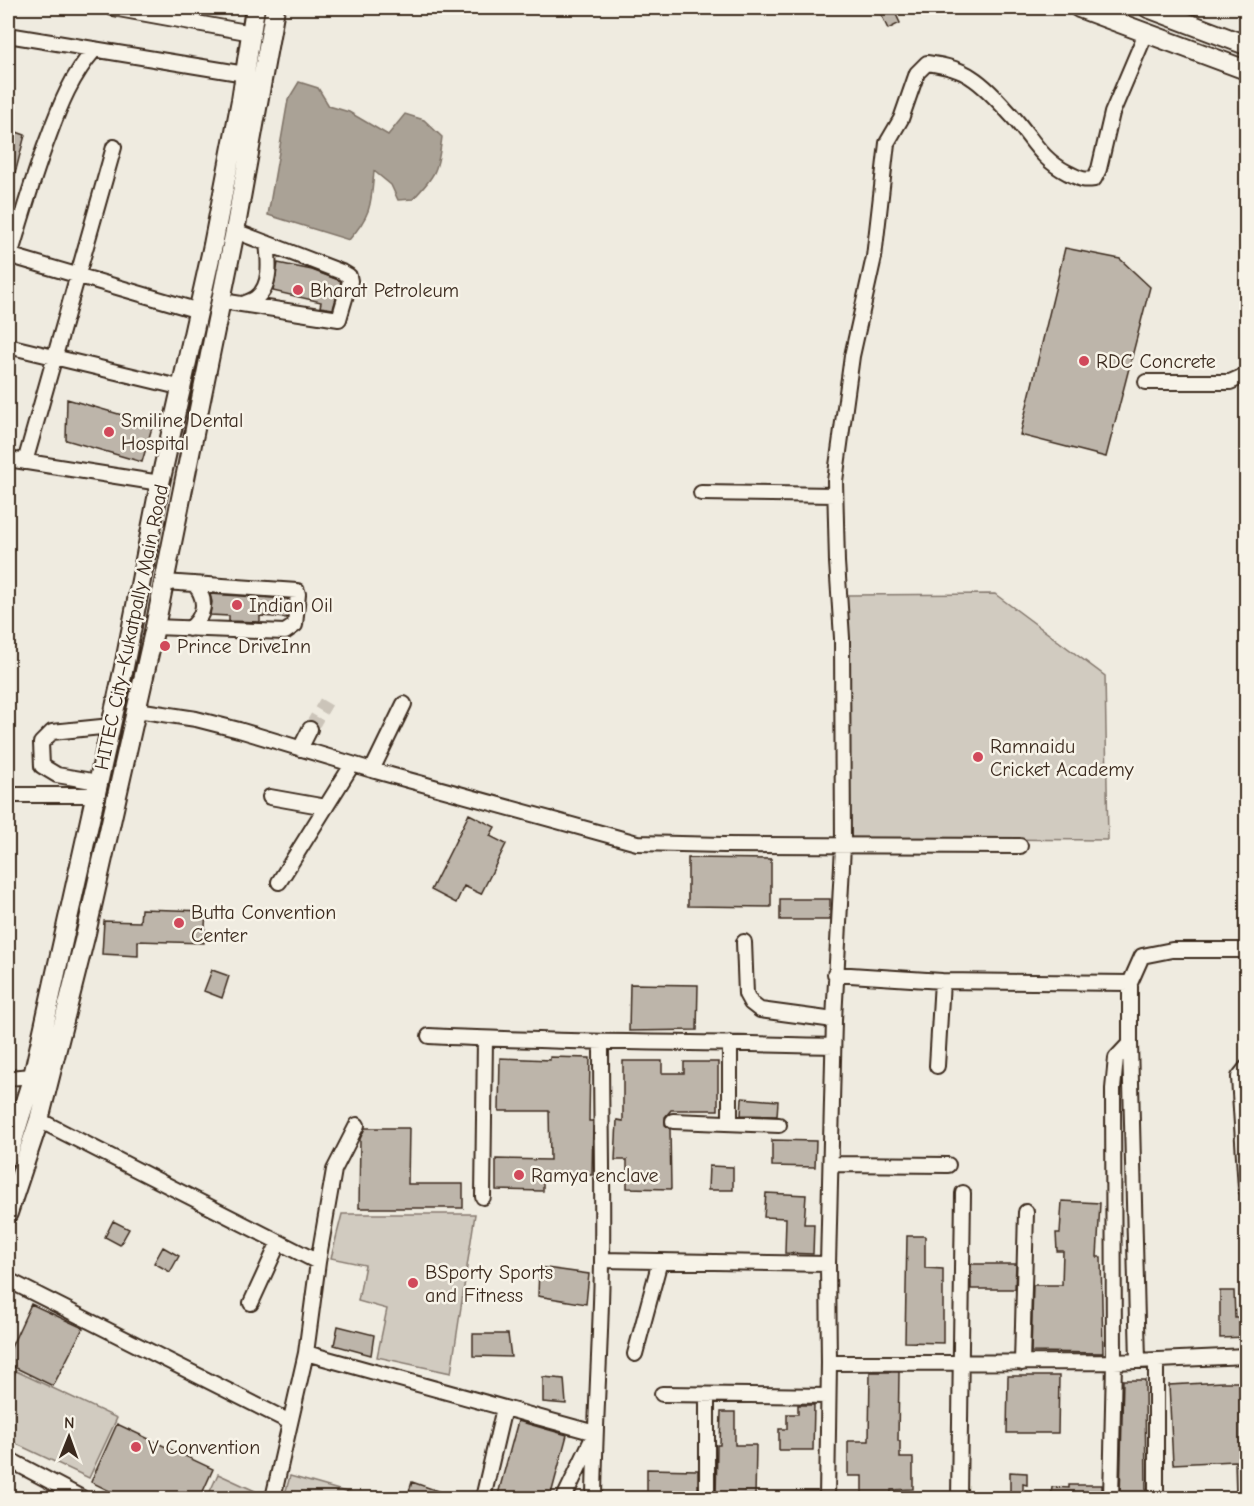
<svg xmlns="http://www.w3.org/2000/svg" width="1254" height="1506" viewBox="0 0 1254 1506" font-family="'Comic Neue',sans-serif">
<rect width="100%" height="100%" fill="#efebe0"/>
<filter id="ink" filterUnits="userSpaceOnUse"><feTurbulence type="fractalNoise" baseFrequency=".0167" numOctaves="2"/><feDisplacementMap in="SourceGraphic" scale="12" xChannelSelector="R" yChannelSelector="G"/><feConvolveMatrix kernelMatrix="1 2 1 2 8 2 1 2 1" color-interpolation-filters="sRGB"/></filter>
<g filter="url(#ink)">
<path fill="#d1cbc0" stroke="#867a6f" stroke-width="1.5" d="M995 594 1105 676 1108 840 851 838 847 595Z
M342 1214H475L451 1373 377 1357 387 1309 358 1301 365 1265 331 1258Z
M16 1371 117 1418 89 1478 8 1440V1390Z
M218 1474 255 1491 252 1498H207Z
M290 1476 367 1498H284Z"/>
<path fill="#aaa296" stroke="#7e7266" stroke-width="1.5" d="M299 82 318 88 329 106 349 112 388 135 405 114 424 120 442 137C438 170 436 175 413 199L398 200 391 185 374 171C371 204 372 214 349 240L268 215 288 100Z"/>
<path fill="#bdb5aa" stroke="#3b2a1e" stroke-width="1.5" d="M878 8H893L900 23 888 29Z
M8 129 25 135 11 189 8 188Z
M1065 248 1120 259 1150 287 1106 457 1020 435Z
M278 263 312 270 341 281 333 309 320 307 321 302 273 291Z
M67 399 153 424 142 462 66 440Z
M210 594 288 599 287 618 260 616V622L229 621V616L210 615 212 602Z
M469 814 495 827 490 836 506 844 481 894 464 886 456 903 431 890Z
M688 858 771 859V907L688 906Z
M780 899H830V920H780Z
M141 909 206 911 204 943 138 941V956L102 954 104 921 140 922Z
M212 970 229 976 222 998 204 991Z
M630 984 698 985 697 1030 629 1031Z
M550 1057 590 1058 589 1121H593L592 1175H543V1191L496 1190V1159L550 1160 549 1111H499L500 1058 550 1060Z
M623 1061H662V1073H684V1062H718V1110H671L665 1117V1125L670 1129 671 1189 627 1188V1160H615L617 1120 623 1121Z
M742 1098 778 1101 777 1116 741 1115Z
M365 1128H409L408 1184H463V1208H359L360 1139Z
M772 1140 816 1141 815 1167 772 1166Z
M709 1166 733 1167V1190H708Z
M766 1193 806 1195 804 1224H814L813 1254 785 1253 786 1218 764 1217Z
M1062 1201 1100 1203 1097 1257H1101L1103 1353 1031 1352 1033 1285H1062L1063 1251H1057L1056 1233H1060Z
M113 1221 129 1229 120 1245 105 1237Z
M907 1236H925V1268L943 1269V1343L905 1342Z
M163 1247 179 1256 170 1272 154 1263Z
M971 1264H1016L1015 1289H971Z
M539 1267 589 1274 586 1304 538 1296Z
M1220 1291H1234L1235 1318H1246V1337L1220 1338Z
M31 1304 83 1328 53 1386 8 1364V1354Z
M338 1326 374 1335 371 1355 334 1345Z
M473 1334H508L511 1357 473 1356Z
M870 1372H899L898 1441H900V1458H913V1489L891 1490V1498H862V1476H848V1441H869Z
M1008 1376H1059L1058 1433H1007Z
M543 1377 564 1379 566 1404 543 1402Z
M1123 1380H1145L1146 1497H1120Z
M1223 1382H1246V1498H1236L1235 1461 1173 1464 1169 1385Z
M798 1405H814L813 1450H779V1429H787V1414H798Z
M721 1412H735V1445H756L755 1498H716L717 1445H720Z
M518 1421 567 1435 550 1498H497Z
M117 1424 213 1469 200 1498H124L91 1482Z
M647 1469 698 1470V1498H647Z
M1010 1472 1027 1473V1485L1023 1484V1498H1010Z
M412 1482 455 1497V1498H407Z
M1069 1485H1102V1497L1099 1498H1051L1052 1487 1069 1488Z"/>
<g fill="none" stroke-linecap="round" stroke-linejoin="round">
<path stroke="#cbc4b9" stroke-width="14" stroke-dasharray="14 7" stroke-linecap="butt" d="M310 729 326 702"/>
<g stroke="#3b2a1e" stroke-width="18">
<path id="minor" d="M113 8 252 33
M8 35 245 74
M8 255 199 311
M10 256C22 216 33 177 48 138 60 105 72 75 95 49
M222 301 339 319 350 281 349 276 344 273 235 231
M243 304C247 302 252 301 256 298 272 286 269 260 267 243
M8 346 183 388
M1146 382H1230L1246 375
M8 459 160 483
M25 462 114 147
M701 493 835 495
M155 627 285 632 295 625 298 594 297 591 164 582
M189 629C205 617 208 599 194 584
M137 710 196 719 239 730 372 770 637 843 724 845 1020 846
M300 749 310 729
M372 770 404 704
M98 782 57 775 42 766 41 743 52 732 111 726
M8 795H96
M270 797 326 807
M279 882 352 765
M744 942 746 994 751 1003 760 1010 834 1020
M835 974 942 981 1130 983
M429 1036C564 1043 698 1042 833 1046
M730 1043V1123
M1130 1043 1138 1361
M937 1066 942 981
M1246 1068 1239 1077 1246 1189
M8 1078 33 1076
M39 1120 318 1262
M673 1121 779 1125
M831 1164 948 1165
M483 1197 485 1039
M602 1260 828 1264
M8 1280 290 1422
M251 1303 279 1242
M306 1353 595 1433 564 1498
M635 1354 660 1261
M1156 1361V1498
M829 1363 1114 1362 1246 1356
M1022 1363 1026 1212
M662 1394 828 1396
M8 1459 82 1498
M273 1498 306 1353 318 1262 334 1170 357 1125
M483 1498 504 1408
M594 1498C595 1419 601 1341 602 1261 603 1188 601 1115 601 1042
M707 1498V1395
M827 1498 829 1363 828 1264 834 1020 843 846 842 638 837 562 835 481 852 356 874 257 887 143 901 119 917 73 927 63C942 65 958 68 971 77 987 87 1001 104 1014 118 1033 140 1041 159 1068 173 1079 178 1082 181 1094 179L1099 169 1112 113 1146 33
M959 1498 963 1193
M1111 1498 1114 1362 1113 1089 1116 1058 1130 1043V983L1142 956 1172 950H1246"/>
</g>
<g stroke="#3b2a1e" stroke-width="22">
<path id="major" d="M1079 8 1246 70
M1148 8 1246 45
M8 1156 33 1076 124 667 160 483 213 245 241 100 255 8
M8 1213 39 1120 86 933 155 627 235 231 275 8"/>
</g>
<use href="#minor" stroke="#f7f3e8" stroke-width="14"/>
<use href="#major" stroke="#f7f3e8" stroke-width="18"/>
</g>
</g>
<g fill="#d1495b" stroke="#f7f3e8" stroke-width="2">
<circle cx="298" cy="290" r="6"/>
<circle cx="1084" cy="361" r="6"/>
<circle cx="109" cy="432" r="6"/>
<circle cx="237" cy="605" r="6"/>
<circle cx="165" cy="646" r="6"/>
<circle cx="978" cy="757" r="6"/>
<circle cx="179" cy="923" r="6"/>
<circle cx="519" cy="1175" r="6"/>
<circle cx="413" cy="1283" r="6"/>
<circle cx="136" cy="1447" r="6"/>
</g>
<g text-anchor="middle" stroke-width="5" stroke-linejoin="round" paint-order="stroke">
<g font-size="20" fill="#3b2a1e" stroke="#f7f3e8" text-anchor="start">
<text x="310" y="297">Bharat Petroleum</text>
<text x="1096" y="368">RDC Concrete</text>
<text x="121" y="427">Smiline Dental<tspan x="121" dy="23">Hospital</tspan></text>
<text x="249" y="612">Indian Oil</text>
<text x="177" y="653">Prince DriveInn</text>
<text x="990" y="753">Ramnaidu<tspan x="990" dy="23">Cricket Academy</tspan></text>
<text x="191" y="919">Butta Convention<tspan x="191" dy="23">Center</tspan></text>
<text x="531" y="1182">Ramya enclave</text>
<text x="425" y="1279">BSporty Sports<tspan x="425" dy="23">and Fitness</tspan></text>
<text x="148" y="1454">V Convention</text>
</g>
<g font-size="20" fill="#3b2a1e" stroke="#f7f3e8">
<text transform="translate(131 627) rotate(-78)" y="7">HITEC City–Kukatpally Main Road</text>
</g>
</g>
<rect width="1254" height="1506" fill="none" stroke="#f7f3e8" stroke-width="30"/>
<rect x="15" y="15" width="1224" height="1476" fill="none" stroke="#3b2a1e" stroke-width="2" filter="url(#ink)"/>
<g transform="translate(69 1437) rotate(1)" stroke="#f7f3e8" stroke-width="4.5" paint-order="stroke">
<path d="M0-4.5L10 22L0 15L-10 22Z" fill="#3b2a1e"/>
<text y="-9" font-size="16" font-weight="bold" text-anchor="middle" fill="#3b2a1e">N</text>
</g>
</svg>
